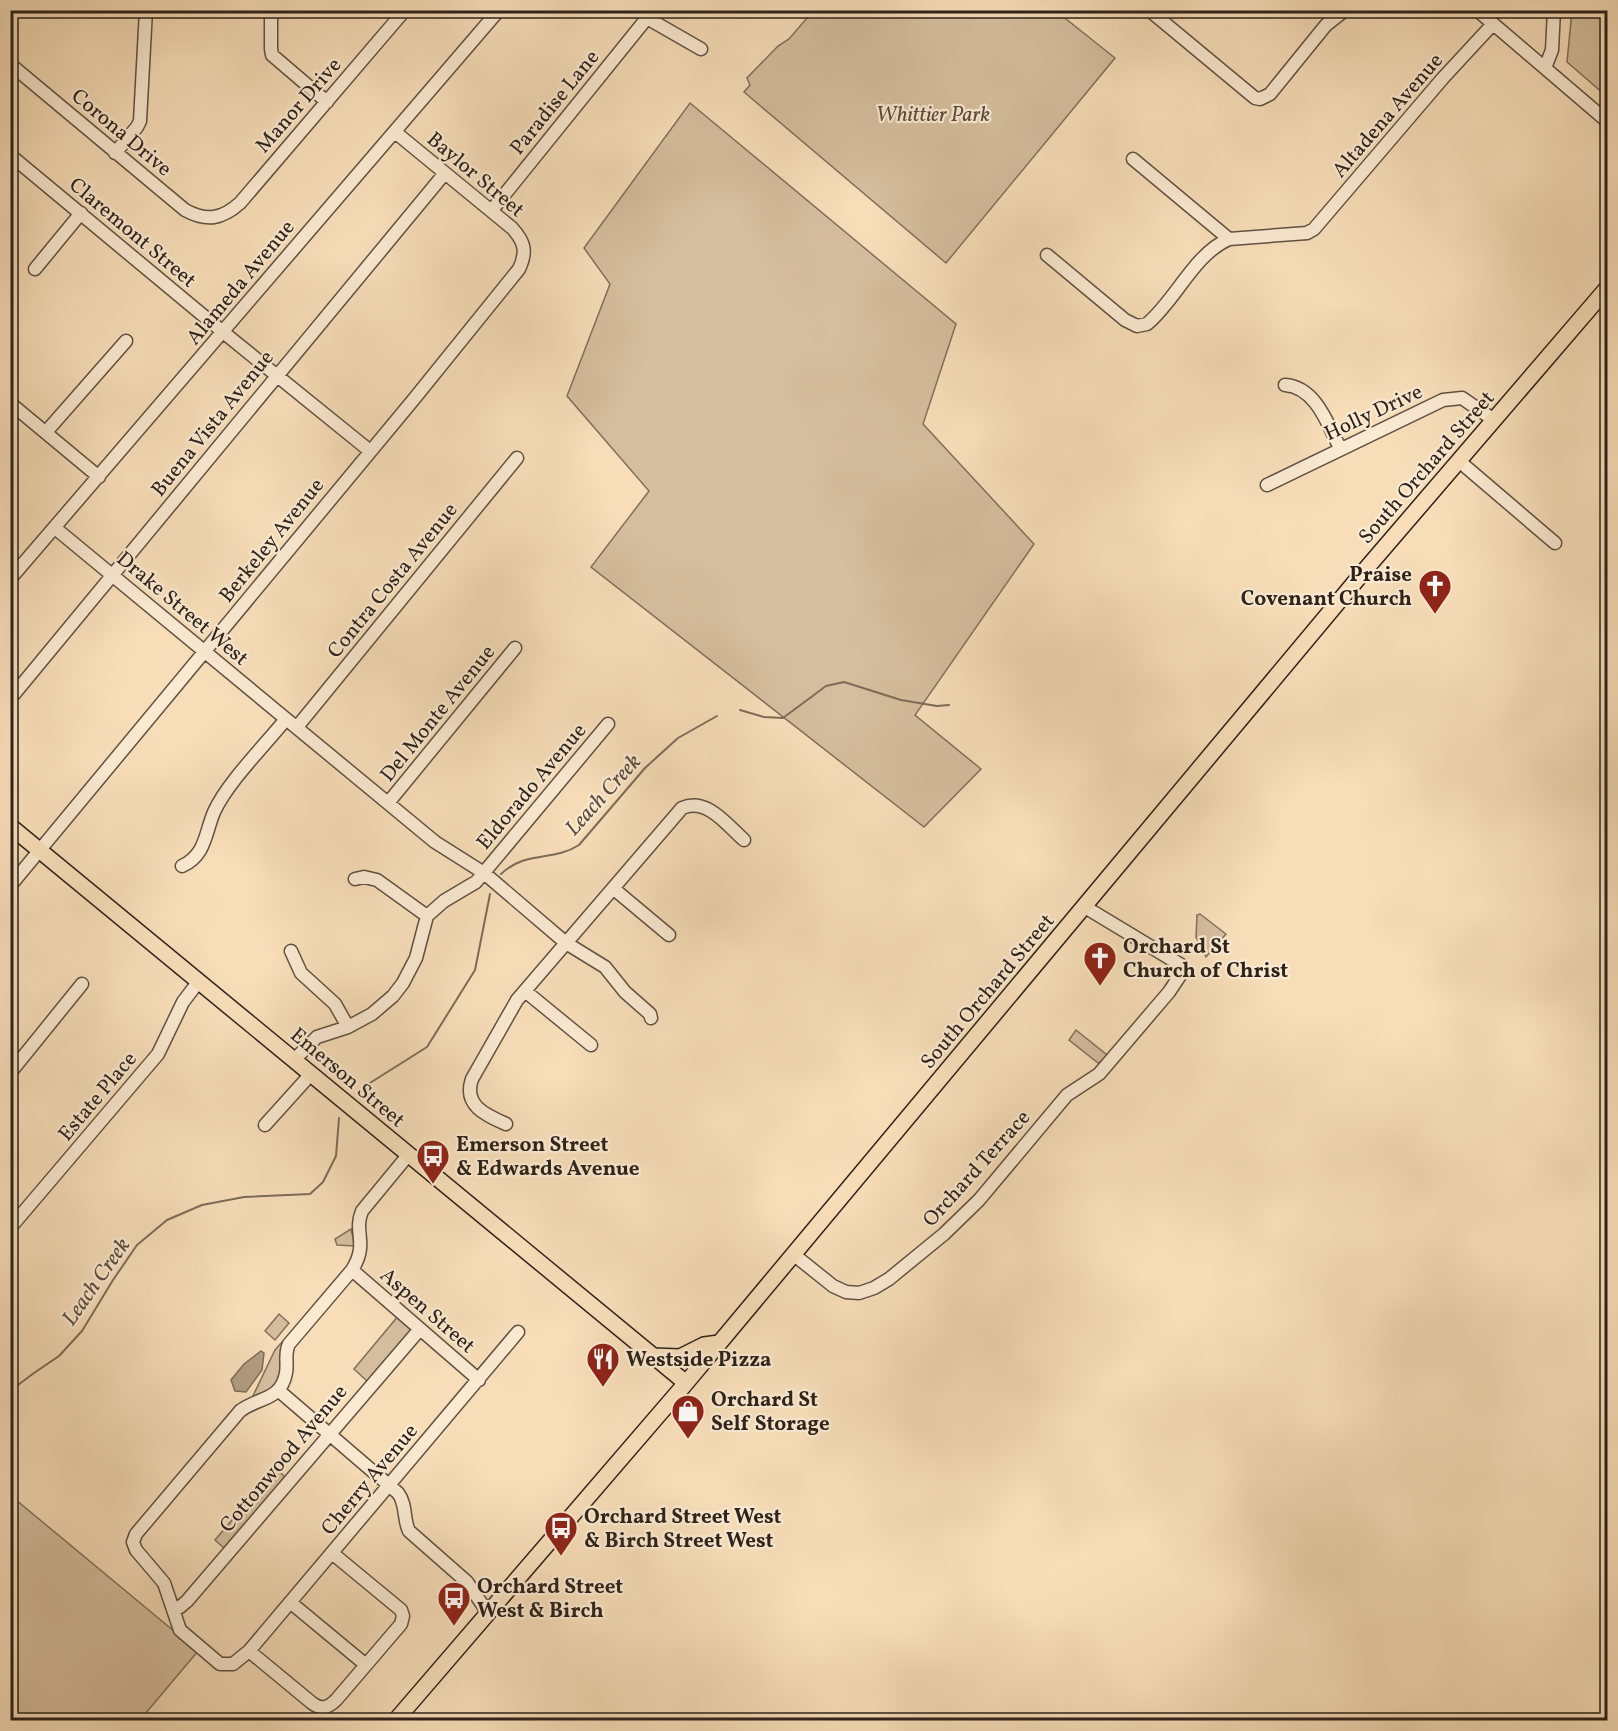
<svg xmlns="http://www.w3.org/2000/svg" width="1618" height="1731" viewBox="0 0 1618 1731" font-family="Vollkorn,serif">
<rect width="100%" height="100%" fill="#f7deb9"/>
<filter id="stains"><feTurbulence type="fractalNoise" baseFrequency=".00333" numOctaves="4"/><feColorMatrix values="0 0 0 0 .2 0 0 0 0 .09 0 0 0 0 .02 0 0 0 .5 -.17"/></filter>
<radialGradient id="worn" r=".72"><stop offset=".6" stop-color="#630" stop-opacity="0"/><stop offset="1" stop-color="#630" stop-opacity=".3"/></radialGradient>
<path fill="#d5be9e" stroke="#81705c" stroke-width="1.5" d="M813 11H1056L1115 58 946 263 744 92 750 85 747 78 778 46 789 39Z
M1572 11H1607L1608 90 1604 94 1567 62Z
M690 103 956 324 923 424 1034 544 915 715 981 769 924 827 591 567 649 491 567 396 610 284 584 248Z
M1200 914 1226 934 1206 957 1196 937 1197 915Z
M1076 1030 1107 1055 1103 1061 1098 1063 1069 1040Z
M351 1229 355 1246 337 1245 335 1239Z
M279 1314 289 1323 275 1340 265 1331Z
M399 1315 411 1328 410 1333 369 1383 354 1369Z
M283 1341 284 1369 275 1388 251 1400 275 1350Z
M276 1468 287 1479 226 1550 215 1540Z
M10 1495 198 1651 140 1720H11Z"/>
<path fill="#b29e83" stroke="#7d6c59" stroke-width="1.5" d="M261 1351 264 1353 262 1370 246 1392 235 1391 231 1380 244 1364Z"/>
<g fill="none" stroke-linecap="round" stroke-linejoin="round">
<path stroke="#7d6c59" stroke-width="2" d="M740 710 764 717 783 718 826 686 844 682 901 700 937 706 949 705
M501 874C526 850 553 862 579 845L645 768 678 738 717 716
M362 1088 427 1047 475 970 490 894
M10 1395 14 1388 34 1373 59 1356 82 1331 113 1280 137 1245 167 1220 202 1205 244 1197 310 1194 323 1182 336 1156 339 1118"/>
<g stroke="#605142" stroke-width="15">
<path id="minor" d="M271 10V49L272 55 327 102
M639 10 647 18 701 49
M1149 10 1255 98 1260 99 1270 94 1326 25 1345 10
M1477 10 1608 122
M10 64 185 210C207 222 222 219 240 203L405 10
M1545 68 1552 50 1554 10
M115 153 137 127 140 121 146 10
M10 155 223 332 370 451
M1133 159 1229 239
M492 210 647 18
M1047 255 1125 320 1137 326 1147 324C1176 300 1194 254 1229 239L1307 233 1314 229 1443 78 1492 25
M35 269 81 213
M1285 385C1316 387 1328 425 1340 448
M10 403 99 477
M46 432 126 341
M1459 461 1555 543
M1267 485 1443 400 1462 398 1494 420
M55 528 435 842 484 873 566 943 605 967 625 992 650 1014 651 1018
M10 579 499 10
M10 699 445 173
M297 727 517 458
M388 803 515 648
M182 866C206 855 205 833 214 812 227 783 265 745 286 719
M355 879 364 877 377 880 427 916
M10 886 414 399 519 269C527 252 525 242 512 228L395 132
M614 889 669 935
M291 951 301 973 335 1004 348 1027
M525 991 591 1045
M294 1060 317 1037 348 1027 372 1014 393 996 403 983 416 958 427 916 444 901 476 882 608 724
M10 1073 82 984
M506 1124C485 1115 463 1105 472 1079L517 1000 682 808C707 797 727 825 744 840
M265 1125 311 1074
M10 1228 158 1054 183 1002 199 981
M793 1254 833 1286 846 1292 859 1293 874 1288 889 1279 944 1234 979 1200 1067 1095 1099 1074 1105 1067 1169 992 1183 971 1181 965 1085 907
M352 1270 479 1380
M278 1390 398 1493C407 1505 403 1519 409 1531L467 1582 488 1613
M332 1553 401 1610 403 1616 401 1624 336 1700C328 1708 321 1710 312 1703L249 1651 233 1664H220L180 1630 164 1583 136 1550 133 1542 136 1534 240 1411C258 1397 281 1401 286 1373 288 1363 284 1354 289 1344L352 1270C369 1243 353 1233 362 1211L409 1154
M290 1602 366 1665
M173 1608 180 1607 187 1601 420 1329
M249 1651 518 1332"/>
</g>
<g stroke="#2d221a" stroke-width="18">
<path id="major" d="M10 826 686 1383
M653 1356 680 1357 704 1345 719 1343
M396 1720 686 1383 1365 570 1608 287"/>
</g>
<use href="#minor" stroke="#faead2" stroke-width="12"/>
<use href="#major" stroke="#f7deb9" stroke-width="15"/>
</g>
<defs>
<g id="church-pin" transform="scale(1.725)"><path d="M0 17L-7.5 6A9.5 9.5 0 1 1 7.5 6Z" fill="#8f2418" stroke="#faead2"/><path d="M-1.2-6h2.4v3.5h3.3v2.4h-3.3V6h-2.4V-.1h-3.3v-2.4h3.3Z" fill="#fff"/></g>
<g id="bus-pin" transform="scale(1.725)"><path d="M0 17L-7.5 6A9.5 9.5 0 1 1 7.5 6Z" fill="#8f2418" stroke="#faead2"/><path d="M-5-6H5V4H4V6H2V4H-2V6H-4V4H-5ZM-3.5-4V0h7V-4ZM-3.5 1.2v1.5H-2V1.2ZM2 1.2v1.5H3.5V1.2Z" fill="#fff"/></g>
<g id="restaurant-pin" transform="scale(1.725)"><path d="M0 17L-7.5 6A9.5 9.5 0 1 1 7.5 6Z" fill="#8f2418" stroke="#faead2"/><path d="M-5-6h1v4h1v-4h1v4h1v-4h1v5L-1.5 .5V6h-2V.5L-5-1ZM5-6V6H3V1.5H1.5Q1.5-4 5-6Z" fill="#fff"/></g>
<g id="shop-pin" transform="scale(1.725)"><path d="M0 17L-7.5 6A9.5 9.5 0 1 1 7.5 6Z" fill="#8f2418" stroke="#faead2"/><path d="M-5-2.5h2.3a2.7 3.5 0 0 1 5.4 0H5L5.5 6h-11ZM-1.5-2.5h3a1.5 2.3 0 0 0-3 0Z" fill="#fff"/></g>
</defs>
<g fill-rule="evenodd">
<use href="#church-pin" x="1435" y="586"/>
<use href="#church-pin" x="1100" y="958"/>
<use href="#bus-pin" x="433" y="1156"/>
<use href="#restaurant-pin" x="603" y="1359"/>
<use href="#shop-pin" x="688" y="1411"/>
<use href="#bus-pin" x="561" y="1528"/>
<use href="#bus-pin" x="454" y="1598"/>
</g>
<g text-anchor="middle" stroke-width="4.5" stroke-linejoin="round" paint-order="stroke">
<g font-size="21" fill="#2d221a" stroke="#faead2">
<text transform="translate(554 102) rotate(-51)" y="7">Paradise Lane</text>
<text transform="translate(298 105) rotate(-49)" y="7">Manor Drive</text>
<text transform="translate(1387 115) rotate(-49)" y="7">Altadena Avenue</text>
<text transform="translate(122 132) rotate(40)" y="7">Corona Drive</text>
<text transform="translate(476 174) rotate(40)" y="7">Baylor Street</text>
<text transform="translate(133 232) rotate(40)" y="7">Claremont Street</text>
<text transform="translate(240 282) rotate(-50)" y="7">Alameda Avenue</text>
<text transform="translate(1373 412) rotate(-25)" y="7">Holly Drive</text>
<text transform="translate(212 423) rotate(-51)" y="7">Buena Vista Avenue</text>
<text transform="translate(1426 467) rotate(-49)" y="7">South Orchard Street</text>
<text transform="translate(271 540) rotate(-51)" y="7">Berkeley Avenue</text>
<text transform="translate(392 580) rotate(-51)" y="7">Contra Costa Avenue</text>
<text transform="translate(183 608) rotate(40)" y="7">Drake Street West</text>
<text transform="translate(437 713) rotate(-51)" y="7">Del Monte Avenue</text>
<text transform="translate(531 786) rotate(-50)" y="7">Eldorado Avenue</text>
<text transform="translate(987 991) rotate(-50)" y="7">South Orchard Street</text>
<text transform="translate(348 1077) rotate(40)" y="7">Emerson Street</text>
<text transform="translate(97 1096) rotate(-50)" y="7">Estate Place</text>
<text transform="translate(976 1168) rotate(-48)" y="7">Orchard Terrace</text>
<text transform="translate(428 1310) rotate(41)" y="7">Aspen Street</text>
<text transform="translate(283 1458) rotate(-50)" y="7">Cottonwood Avenue</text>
<text transform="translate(369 1479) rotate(-50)" y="7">Cherry Avenue</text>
</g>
<g font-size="21" font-style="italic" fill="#57493b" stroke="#faead2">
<text x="933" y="121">Whittier Park</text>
</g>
<g font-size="21" font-weight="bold" fill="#2d221a" stroke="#faead2" text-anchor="start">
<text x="1412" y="581" text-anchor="end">Praise<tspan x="1412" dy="24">Covenant Church</tspan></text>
<text x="1123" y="953">Orchard St<tspan x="1123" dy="24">Church of Christ</tspan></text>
<text x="456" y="1151">Emerson Street<tspan x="456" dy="24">&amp; Edwards Avenue</tspan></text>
<text x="626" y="1366">Westside Pizza</text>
<text x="711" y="1406">Orchard St<tspan x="711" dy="24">Self Storage</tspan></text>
<text x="584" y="1523">Orchard Street West<tspan x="584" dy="24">&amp; Birch Street West</tspan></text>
<text x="477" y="1593">Orchard Street<tspan x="477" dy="24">West &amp; Birch</tspan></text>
</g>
<g font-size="22" font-style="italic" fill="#5c4d3f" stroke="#faead2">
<text transform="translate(602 794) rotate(-48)" y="8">Leach Creek</text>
<text transform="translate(95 1281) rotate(-55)" y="8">Leach Creek</text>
</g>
</g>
<rect width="1618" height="1731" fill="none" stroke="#f7deb9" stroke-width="36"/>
<rect x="12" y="12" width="1594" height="1707" fill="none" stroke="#2d221a" stroke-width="3"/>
<rect x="18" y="18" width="1582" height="1695" fill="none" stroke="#2d221a" stroke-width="1.5"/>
<rect width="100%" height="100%" filter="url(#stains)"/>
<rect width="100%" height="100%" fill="url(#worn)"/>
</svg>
